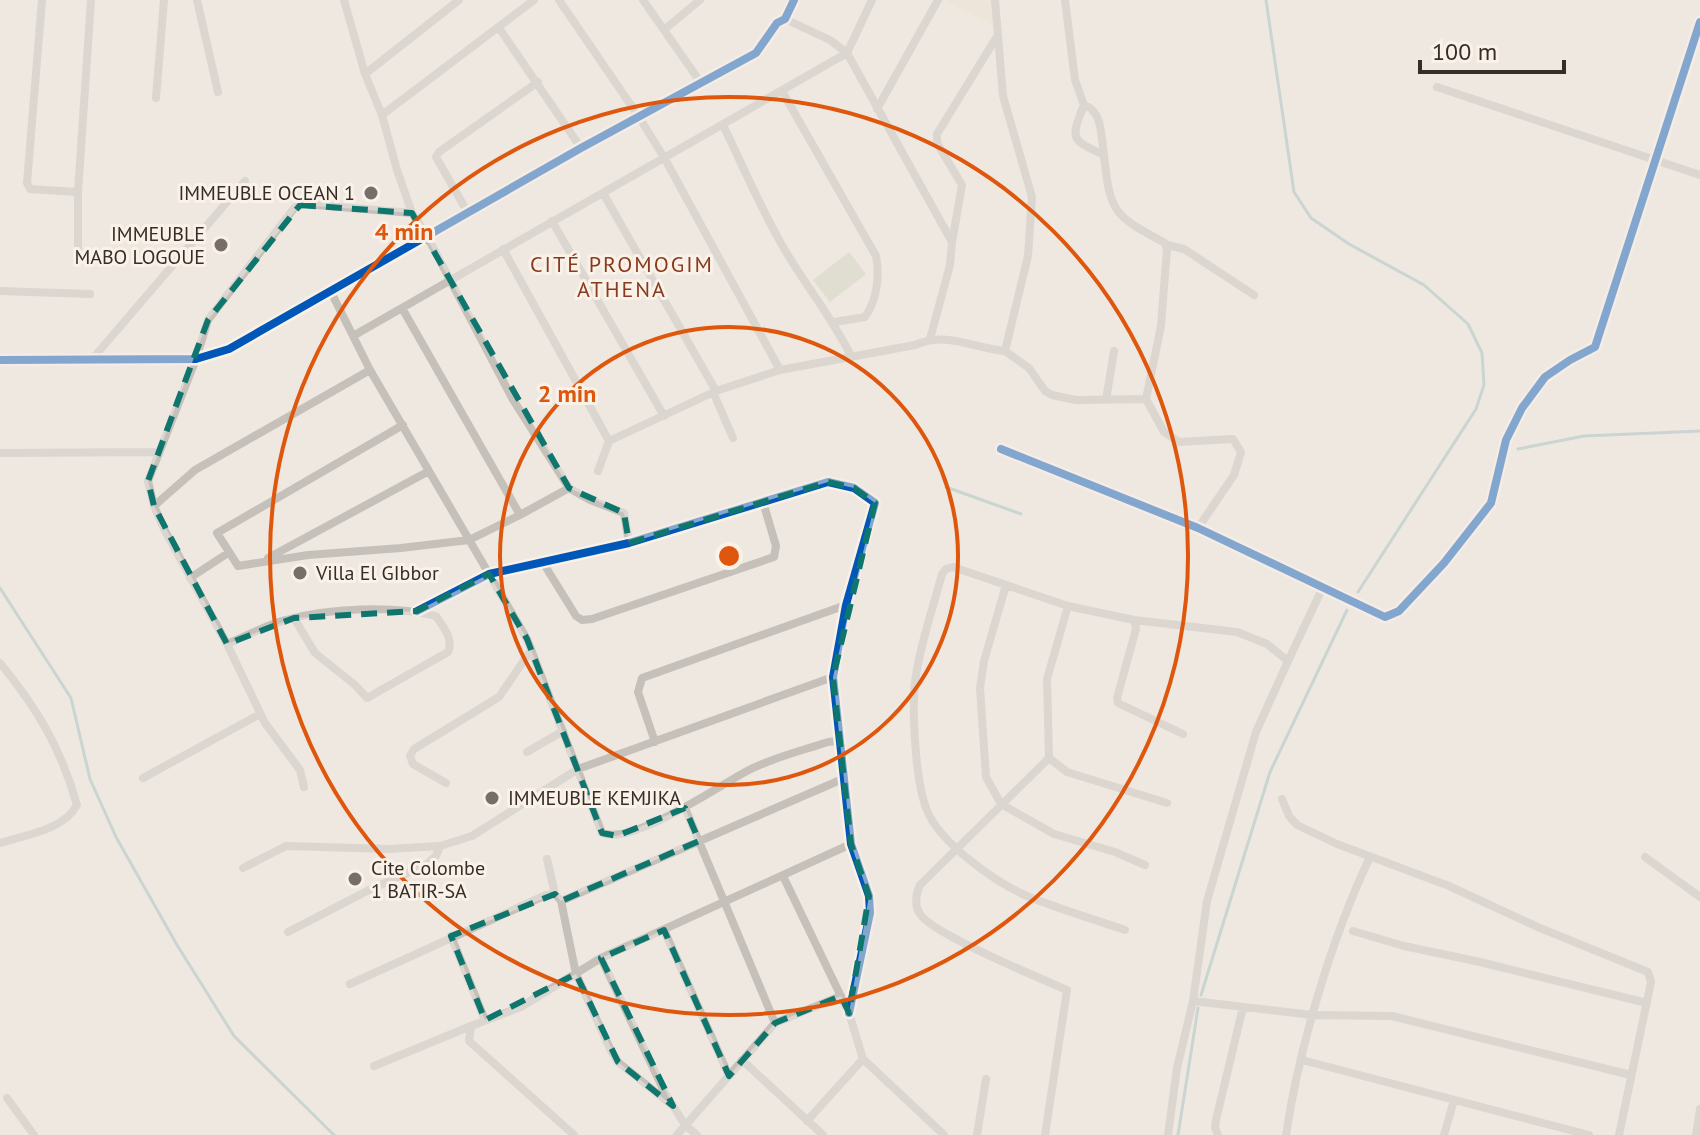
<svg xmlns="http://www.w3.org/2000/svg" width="1700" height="1135" viewBox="0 0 1700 1135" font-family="'PT Sans',sans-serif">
<rect width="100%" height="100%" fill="#eee8e1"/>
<path fill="#ced3ba" d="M849 252 866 274 830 302 813 280Z"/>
<path fill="#ece0d0" d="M949 0H995L996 26 947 2Z"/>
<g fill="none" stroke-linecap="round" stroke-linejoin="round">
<path stroke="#9dbfbf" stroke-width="3" d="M1266 0 1294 192 1311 218 1349 244 1424 285 1468 324 1482 353 1484 385 1476 409 1358 592
M1518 449 1584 436 1700 431
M946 487 1021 514
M0 588 71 698 90 779 116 837 177 945 234 1036 334 1135
M1201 995 1270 772 1347 610
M1178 1135 1198 1008"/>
<path stroke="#c6c0ba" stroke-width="8" d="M42 0 27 183 30 189 78 192
M197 0 218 92
M344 0 365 74 382 115 397 170 412 213 427 236 512 398 569 488 590 500 624 513 629 543
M559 0 639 117 665 159 780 370
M643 0 701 83
M1065 0 1075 80 1084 105C1070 139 1071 140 1104 155 1110 214 1114 215 1165 243L1167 249 1161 326 1146 399 1164 432 1179 442 1233 439 1241 452 1234 475 1198 528
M785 19 830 40 847 53 952 242 950 265 930 339
M499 28 581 148
M665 29 700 0
M365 74 459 0
M1437 87 1700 175
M782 91 876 256C880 276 877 300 865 317L834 322
M156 98 164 0
M1084 105C1103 111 1101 138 1104 155
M877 109 938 0
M382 115 534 0
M723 125C741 162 757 200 777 236 799 278 830 313 851 356
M603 193 716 391
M468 213 436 157 439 152 538 82
M552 221 664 416
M952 242 962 185 937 143V134L996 38
M1167 245 1184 249 1254 295
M503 249 609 441
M78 256V192L91 0
M0 291 90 294
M331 292 370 370 527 639 602 833C633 845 717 787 747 771 771 758 801 751 828 742L838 741
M402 308 520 515
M353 336 847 53 872 0
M1005 351 1029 368 1045 391 1052 395 1076 400 1146 399
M94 357 245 181
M0 360 196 359 229 349 581 148 756 53 777 23 785 19 794 0
M713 392 733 438
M1106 400 1114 351
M403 425 217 533 238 566 308 555 401 548 469 540 520 515 569 488
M1001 449 1198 528 1385 617 1399 611 1444 563 1491 503 1506 440 1522 408 1545 377 1570 360 1595 347 1700 22
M0 453 158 452
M598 471 609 441 716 391 780 370 915 345C947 331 972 348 1005 351L1028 256 1032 197 1003 96 995 0
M154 506 195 470 370 370
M268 558 429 471
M542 561 576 616 582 620 592 619 774 557 776 546 763 502
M190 578 228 553
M1006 585 984 661 980 688 986 777 1001 804 1054 834 1115 852 1145 865
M417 611 489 574 629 543 828 482 854 488 875 503 846 605 833 677 851 844 869 896 870 913 849 1013
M1134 620 1237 632 1267 644 1288 661 1256 732 1207 901 1193 1001 1177 1068 1168 1135
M227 644C246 636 266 625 286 620 328 608 394 605 436 616 443 627 454 639 448 652L367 698 355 685 315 653 294 618
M1288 661 1323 587
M0 663C37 708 61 748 77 805 64 830 25 835 0 843
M655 742 638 692 642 678 846 605
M527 752 563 731
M1049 758 1067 772 1167 803
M143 778 260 714
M446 783 413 764 410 756 414 749 499 697 531 650
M304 787 300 770 265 723 227 644 164 529 154 506 148 481 196 359 208 320 295 207 304 204 412 213
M1282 799 1289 816 1297 825 1337 844 1449 886 1540 928 1648 972 1651 982 1619 1135
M685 808 775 1023
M1645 857 1700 897
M547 859 555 894 561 901 576 974 611 1051 618 1062 673 1106
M243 868 286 846 389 849 440 846 472 836 578 769 833 677
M783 876 849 1013 863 1059 944 1135
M561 901 845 778
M664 930 729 1076
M1125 930C1093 919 1059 909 1027 896 995 882 945 846 929 815 915 787 911 706 916 675 921 642 933 608 942 574L946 569 953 567 1068 606 1134 620 1136 629 1117 698 1118 703 1183 734
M1353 931 1404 946 1480 962 1647 1003
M288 932 367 891 427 864 436 856 440 846
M451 936 485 1020
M601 958 665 1093 685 1125 697 1135
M350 984 546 895 555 894
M1193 1001 1312 1015 1392 1016 1631 1075
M742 1060 823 1135
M1302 1060 1589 1135
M374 1066 471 1026
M7 1098 34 1135
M807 1121 863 1059
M574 1135 469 1041 471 1026 521 1007 601 958 851 844
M677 1135 775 1023 841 996
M977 1135 986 1079
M1045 1135 1067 990C1040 978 932 934 920 914 914 906 916 893 920 885L1049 758 1047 679 1068 606
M1218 1135 1215 1128 1216 1120 1243 1007
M1286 1135C1299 1047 1332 937 1370 857
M1444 1135 1454 1100
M1696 1135 1700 1109"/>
<g stroke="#faf2e8" stroke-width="13">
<path id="cycleway" d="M0 360 196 359 229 349 581 148 756 53 777 23 785 19 794 0
M1001 449 1198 528 1385 617 1399 611 1444 563 1491 503 1506 440 1522 408 1545 377 1570 360 1595 347 1700 22
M417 611 489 574 629 543 828 482 854 488 875 503 846 605 833 677 851 844 869 896 870 913 849 1013"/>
</g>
<use href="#cycleway" stroke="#0057b8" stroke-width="8"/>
</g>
<path d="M0 0H1700V1135H0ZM300 205 412 213 569 488 624 513 629 543 828 482 854 488 875 503 833 677 851 844 869 896 849 1013 841 996 775 1023 729 1076 664 930 601 958 673 1106 618 1062 576 974 485 1020 451 936 555 894 561 901 699 841 685 808 617 836 602 833 527 639 489 574 417 611 294 618 227 644 154 506 148 481 208 320Z" fill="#eee8e1" fill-opacity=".55" fill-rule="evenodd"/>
<path fill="none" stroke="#0f766e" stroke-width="6" stroke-dasharray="16 10" stroke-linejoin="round" d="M300 205 412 213 569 488 624 513 629 543 828 482 854 488 875 503 833 677 851 844 869 896 849 1013 841 996 775 1023 729 1076 664 930 601 958 673 1106 618 1062 576 974 485 1020 451 936 555 894 561 901 699 841 685 808 617 836 602 833 527 639 489 574 417 611 294 618 227 644 154 506 148 481 208 320Z"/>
<g fill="none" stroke="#df570d" stroke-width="4">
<circle cx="729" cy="556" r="229"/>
<circle cx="729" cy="556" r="459"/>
</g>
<g fill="#776e69" stroke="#faf2e8" stroke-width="3">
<circle cx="371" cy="193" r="8"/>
<circle cx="221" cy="245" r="8"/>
<circle cx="300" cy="573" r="8"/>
<circle cx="492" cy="798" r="8"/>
<circle cx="355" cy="879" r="8"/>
</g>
<g text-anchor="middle" stroke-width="6" stroke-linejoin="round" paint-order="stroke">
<g font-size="20" fill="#372d28" stroke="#faf2e8" text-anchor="start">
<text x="355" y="200" text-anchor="end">IMMEUBLE OCEAN 1</text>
<text x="205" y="241" text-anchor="end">IMMEUBLE<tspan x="205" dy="23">MABO LOGOUE</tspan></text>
<text x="316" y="580">Villa El GIbbor</text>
<text x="508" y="805">IMMEUBLE KEMJIKA</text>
<text x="371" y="875">Cite Colombe<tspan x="371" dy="23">1 BATIR-SA</tspan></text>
</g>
<g font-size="22" letter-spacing="2" fill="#883a1f" stroke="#faf2e8">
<text x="622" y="272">CITÉ PROMOGIM<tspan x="622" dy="25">ATHENA</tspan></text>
</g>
</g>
<circle cx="729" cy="556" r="12" fill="#df570d" stroke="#faf2e8" stroke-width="4"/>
<g font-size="24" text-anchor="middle" font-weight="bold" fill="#df570d" stroke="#faf2e8" stroke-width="6" stroke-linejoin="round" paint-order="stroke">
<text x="404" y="240">4 min</text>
<text x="567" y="402">2 min</text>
</g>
<path d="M1420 60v12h144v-12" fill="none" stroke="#372d28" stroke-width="4"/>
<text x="1432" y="60" font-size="24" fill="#372d28" stroke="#faf2e8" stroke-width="6" paint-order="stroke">100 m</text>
</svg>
